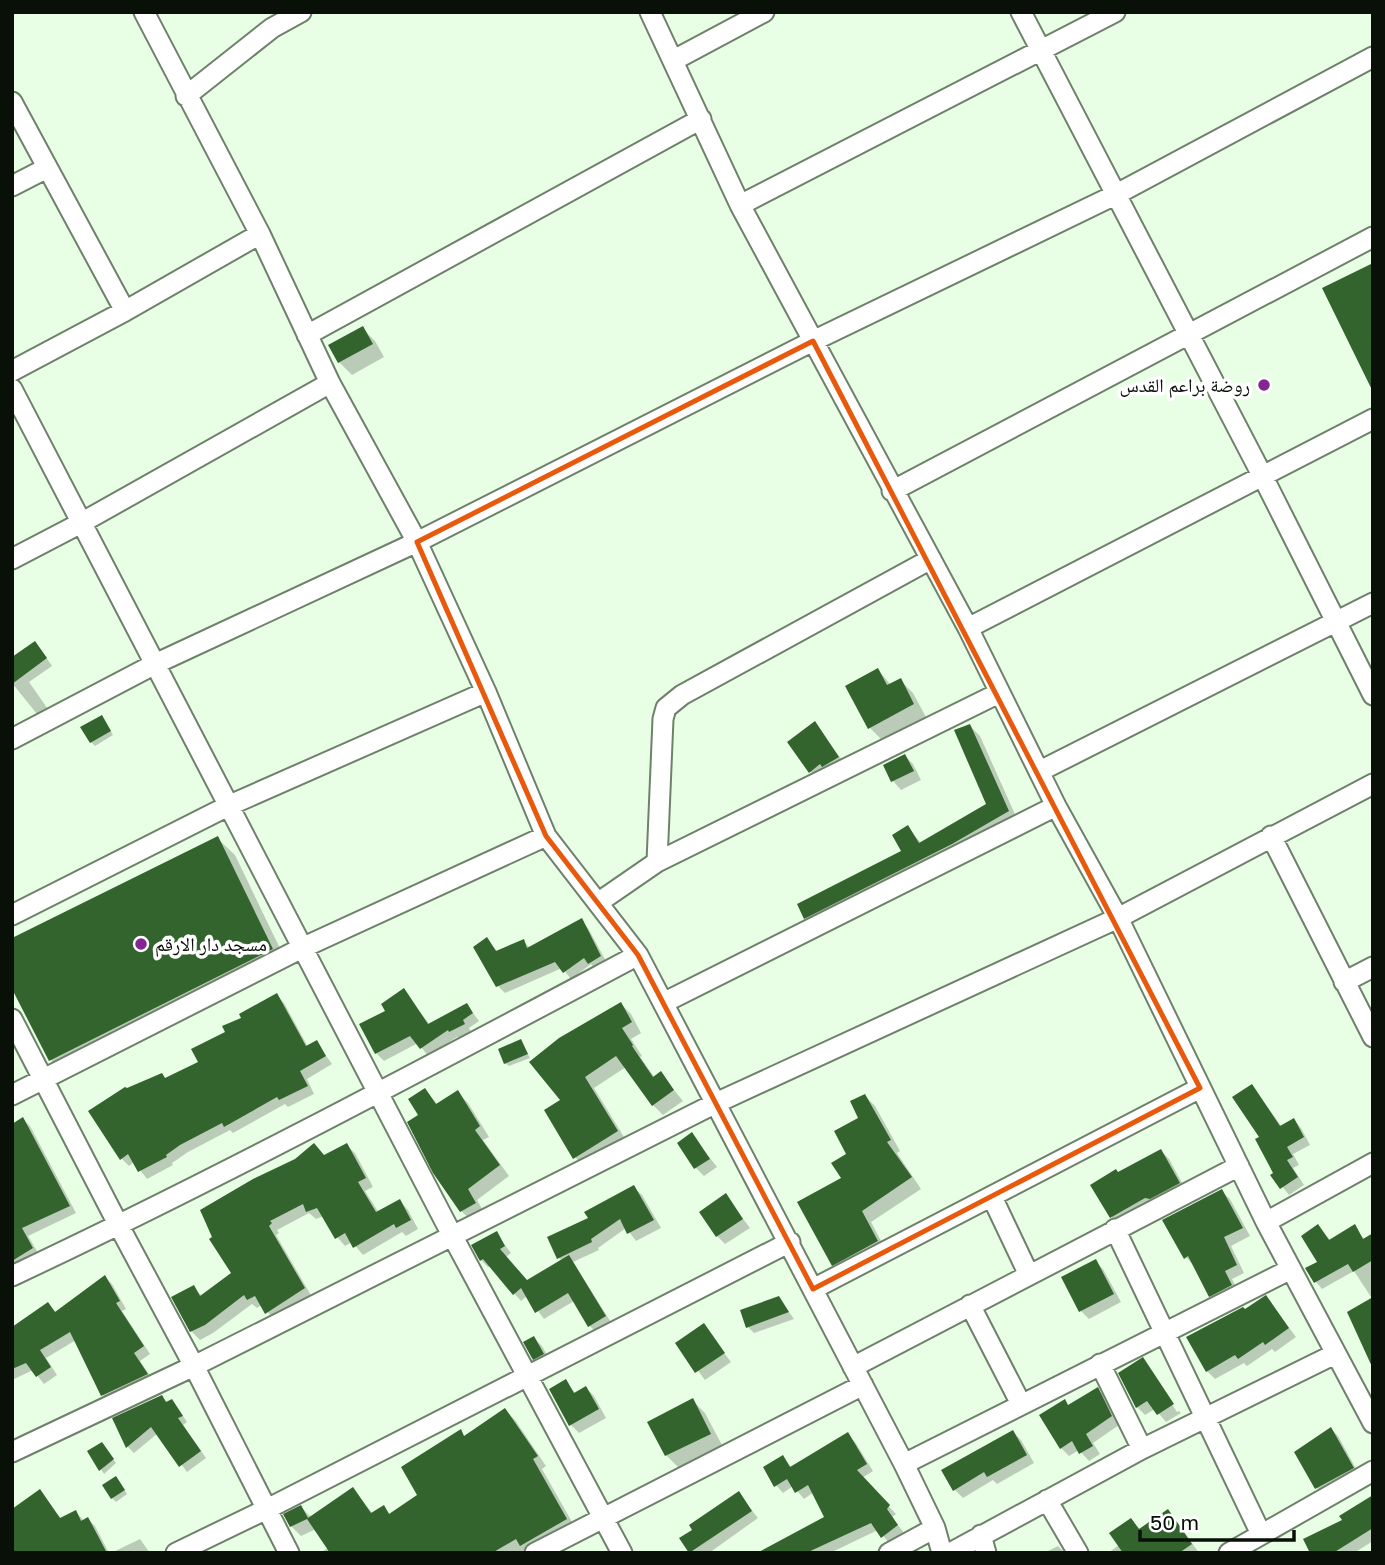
<svg xmlns="http://www.w3.org/2000/svg" width="1385" height="1565" viewBox="0 0 1385 1565" font-family="'Golos Text','Noto Naskh Arabic',sans-serif">
<rect width="100%" height="100%" fill="#e9ffe5"/>
<path fill="#0003" d="M362 328 375 341 384 357 352 375 339 362Z
M41 650 52 666 29 682 50 712 41 719 12 683Z
M878 670 891 685 900 680 913 693 926 717 882 740 870 728Z
M105 721 113 735 95 746 91 742Z
M815 724 845 764 817 778 810 771Z
M970 726 980 736 1018 821 815 927 806 918 904 852 908 828 921 843 988 804Z
M905 756 913 764 921 780 901 790 893 781 885 766Z
M217 838 235 855 289 967 67 1077 50 1059Z
M581 921 588 928 607 963 596 970 591 964 571 979 562 968 505 993 498 986 487 940 498 952 523 941 530 948Z
M403 990 430 1025 467 1005 479 1021 469 1028 471 1032 459 1038 457 1037 428 1056 418 1043 384 1061 376 1053 388 1012Z
M276 995 284 1003 308 1047 316 1042 332 1064 307 1079 314 1094 288 1107 285 1104 233 1133 230 1130 188 1152 172 1163 173 1165 147 1179 134 1162 129 1166 121 1158 162 1075 166 1079 200 1063 227 1032Z
M621 1004 631 1014 641 1033 631 1039 642 1056 640 1057 655 1078 661 1074 683 1101 663 1115 653 1105 626 1067 594 1088 627 1142 585 1168 575 1157 563 1100Z
M521 1041 530 1058 509 1066 505 1063Z
M1252 1086 1282 1127 1294 1120 1301 1128 1310 1145 1293 1154 1299 1165 1293 1168 1304 1185 1289 1195 1273 1175 1275 1173 1261 1138Z
M425 1090 438 1105 458 1093 468 1103 489 1137 483 1140 509 1176 477 1200 485 1214 472 1221 461 1211 420 1116Z
M865 1096 875 1106 900 1151 897 1153 921 1189 871 1222 887 1252 844 1275 833 1264 843 1179 861 1118Z
M23 1119 30 1126 76 1213 28 1236 40 1256 12 1274V1125Z
M692 1135 717 1167 704 1176 696 1168Z
M346 1145 355 1153 373 1187 365 1191 379 1213 400 1201 408 1210 418 1229 406 1236 402 1232 363 1255 352 1242 345 1246 337 1237 324 1216 316 1219 309 1213 277 1230 279 1233 276 1235 312 1297 275 1321 262 1305 257 1308 252 1304 213 1333 200 1340 191 1331 193 1287 203 1297 233 1274 211 1240 325 1156Z
M1161 1151 1169 1159 1187 1192 1120 1225 1112 1217 1118 1174Z
M634 1188 642 1195 661 1228 636 1241 626 1228 598 1248 599 1250 573 1262 612 1324 597 1333 590 1326 574 1301 544 1319 527 1296 521 1301 490 1266 488 1267 481 1260 496 1233 511 1253 506 1257 527 1282 562 1261 558 1257 591 1219Z
M1221 1191 1230 1199 1250 1236 1231 1246 1244 1273 1232 1279 1239 1293 1218 1304 1210 1296 1194 1266 1186 1257Z
M725 1195 750 1228 725 1244 717 1236Z
M1318 1226 1331 1241 1354 1227 1365 1240H1373V1300L1354 1271 1322 1289 1316 1282 1308 1269 1319 1263Z
M1095 1261 1103 1269 1121 1302 1089 1319 1081 1311Z
M105 1277 112 1284 126 1309 122 1311 150 1354 140 1361 154 1382 110 1403 103 1395 76 1340 46 1358 57 1375 44 1384 33 1370 12 1380V1329L48 1304 57 1313Z
M1266 1297 1296 1337 1275 1352 1272 1349 1247 1366 1244 1363 1215 1379 1207 1371 1245 1311Z
M779 1298 794 1319 754 1333 748 1327Z
M703 1325 731 1362 705 1380 677 1343Z
M534 1338 542 1346 551 1362 542 1367 534 1359Z
M1147 1366 1177 1412 1179 1411 1181 1413 1166 1422 1155 1409 1145 1415 1137 1407 1120 1374Z
M566 1382 576 1394 586 1388 594 1396 606 1418 579 1433 571 1425Z
M1097 1389 1106 1397 1119 1425 1093 1443 1100 1454 1089 1461 1079 1450 1069 1456 1061 1448 1070 1407Z
M161 1397 168 1403 171 1401 177 1407 187 1422 183 1425 206 1458 187 1472 158 1433 134 1453 128 1447 121 1432Z
M692 1400 705 1413 723 1447 679 1468 666 1455Z
M505 1410 515 1420 546 1466 542 1469 576 1529 530 1553 526 1549 520 1553H320L328 1548 316 1529 301 1536 291 1526 301 1507 311 1517 353 1489 373 1514 384 1508 391 1515 420 1495 460 1432 465 1437Z
M1331 1429 1338 1436 1360 1476 1324 1495 1317 1488 1297 1452Z
M1013 1432 1021 1440 1034 1463 997 1484 993 1480 963 1498 955 1490Z
M848 1435 855 1442 873 1471 862 1478 896 1514 892 1517 904 1533 890 1544 878 1530 830 1553H780L826 1517 814 1492 804 1499 793 1486 783 1493 776 1485 783 1457 792 1468Z
M105 1448 116 1463 104 1474 89 1451Z
M119 1481 127 1494 116 1502 112 1498Z
M40 1492 62 1520 76 1512 84 1521 88 1519 95 1526 109 1553H12Z
M739 1494 758 1518 709 1553H691L682 1539Z
M1373 1502V1541L1354 1553H1312L1344 1520Z
M1167 1512 1178 1523 1199 1553H1108L1119 1545 1131 1520 1141 1530Z
M140 1539 150 1553H111Z
M1058 1546 1065 1553H1044Z"/>
<path fill="#33642d" d="M1373 263V392L1322 288Z
M363 326 373 344 338 363 328 345Z
M35 641 47 658 12 684V657Z
M878 668 887 685 901 678 914 704 868 729 845 686Z
M102 715 111 731 90 743 80 727Z
M815 721 839 757 822 767 820 764 809 773 787 742Z
M970 724 1009 811 952 844 804 919 797 904 901 851 892 835 908 825 919 843 986 804 954 730Z
M905 754 914 771 891 782 883 765Z
M218 836 273 949 49 1061 12 989V938Z
M582 918 601 956 588 964 584 958 563 973 555 962 496 987 473 947 487 937 496 951 524 939 527 948Z
M404 988 428 1024 467 1003 473 1013 463 1020 465 1024 449 1032 448 1030 420 1049 410 1036 375 1054 359 1024 385 1011 381 1004Z
M277 993 306 1046 317 1040 326 1056 300 1071 308 1086 279 1100 277 1097 224 1127 222 1123 180 1145 166 1155 167 1157 138 1172 128 1154 120 1160 88 1111 125 1087 127 1088 162 1073 165 1078 198 1062 191 1049 225 1032 222 1026 241 1018 239 1014Z
M621 1002 632 1022 622 1028 633 1045 632 1046 653 1077 661 1071 674 1090 652 1106 616 1056 585 1077 618 1131 573 1159 544 1110 560 1100 529 1062 559 1038Z
M521 1039 528 1054 504 1064 498 1049Z
M1252 1084 1280 1126 1294 1118 1304 1137 1287 1147 1293 1157 1287 1160 1298 1177 1280 1189 1270 1175 1273 1173 1255 1139 1259 1137 1232 1097Z
M425 1088 436 1104 458 1090 480 1126 475 1130 500 1165 468 1189 476 1203 460 1212 433 1173 407 1122 418 1115 408 1099Z
M865 1094 891 1140 887 1142 912 1177 862 1211 878 1241 832 1266 797 1202 841 1178 831 1163 846 1154 834 1131 858 1118 850 1101Z
M23 1117 70 1206 22 1228 33 1248 12 1261V1124Z
M692 1132 710 1159 694 1169 677 1143Z
M314 1143 324 1155 347 1143 366 1178 358 1182 376 1212 400 1199 411 1220 396 1228 394 1224 353 1248 345 1233 335 1239 317 1208 306 1212 303 1204 270 1221 272 1223 269 1226 305 1288 265 1314 255 1296 247 1300 244 1295 205 1325 190 1332 171 1297 194 1285 200 1296 231 1273 209 1239 212 1237 200 1210 253 1179 295 1159Z
M1161 1149 1180 1183 1150 1199 1145 1198 1110 1218 1090 1185 1116 1169 1118 1172Z
M634 1185 654 1220 627 1234 620 1219 591 1239 592 1242 557 1259 547 1237 588 1218 584 1212Z
M1222 1189 1243 1228 1224 1237 1237 1265 1225 1271 1232 1285 1209 1297 1188 1256 1184 1259 1162 1220Z
M726 1193 743 1219 716 1237 699 1212Z
M1318 1224 1329 1240 1355 1224 1363 1239 1373 1233V1260L1353 1272 1348 1264 1314 1283 1305 1268 1317 1262 1301 1236Z
M497 1231 505 1246 500 1249 527 1280 569 1255 606 1316 588 1327 568 1293 535 1313 521 1288 513 1295 483 1259 480 1261 471 1245Z
M1096 1259 1114 1294 1079 1312 1061 1277Z
M105 1275 120 1301 116 1303 144 1346 134 1353 148 1374 101 1396 70 1332 40 1350 51 1367 36 1377 26 1363 12 1369V1327L48 1302 55 1312Z
M1266 1295 1289 1328 1265 1345 1263 1342 1238 1359 1235 1355 1206 1372 1186 1337 1243 1307 1245 1309Z
M779 1296 789 1312 746 1328 740 1310Z
M1373 1297V1369L1347 1312Z
M704 1323 725 1353 695 1373 675 1343Z
M534 1336 544 1354 533 1360 523 1342Z
M1143 1357 1174 1404 1157 1415 1147 1401 1136 1408 1118 1373Z
M566 1379 574 1393 586 1386 599 1409 569 1426 549 1389Z
M1098 1387 1112 1416 1086 1434 1093 1446 1079 1454 1072 1441 1060 1449 1039 1415 1065 1399 1068 1405Z
M162 1395 166 1402 172 1399 183 1416 178 1418 201 1451 179 1467 151 1427 126 1448 112 1418Z
M693 1398 711 1434 665 1456 647 1422Z
M505 1408 538 1456 533 1459 567 1519 520 1546 516 1539 492 1553H330L307 1519 290 1527 283 1514 301 1505 308 1518 353 1487 371 1513 384 1505 389 1514 417 1495 401 1467 461 1429 464 1436Z
M1331 1427 1354 1468 1315 1489 1294 1452Z
M1013 1430 1027 1455 987 1477 984 1472 953 1491 941 1470Z
M848 1432 867 1464 857 1470 890 1505 887 1509 898 1525 881 1538 871 1523 806 1553H757L824 1517 808 1485 795 1493 787 1479 774 1487 763 1467 783 1455 790 1467Z
M102 1442 114 1459 99 1471 87 1451Z
M116 1476 125 1490 111 1499 102 1485Z
M40 1489 60 1518 76 1510 81 1521 88 1517 107 1553H12V1509Z
M739 1491 752 1511 689 1553 679 1538 692 1530 689 1525Z
M1373 1495V1528L1333 1553H1310L1303 1539 1342 1520 1339 1516Z
M1168 1509 1192 1544 1179 1553H1123L1109 1533 1131 1518 1139 1529Z"/>
<g fill="none" stroke-linecap="round" stroke-linejoin="round">
<g stroke="#6e816b" stroke-width="23">
<path id="minor" d="M144 12 260 234 330 383 417 542 486 692 546 836 638 955 904 1464 935 1528 942 1553
M650 12 740 205 968 628 1056 806 1118 918 1266 1222 1373 1423
M1021 12 1262 475 1373 695
M674 60 764 12
M186 96 272 28 301 12
M12 102 125 311
M12 186 47 168
M740 205 1115 12
M307 335 701 119
M12 371 125 311 260 234
M12 389 453 1237 622 1553
M892 491 1373 237
M12 559 81 523 330 383
M968 628 1373 419
M12 739 155 664 417 542 813 341 1115 195 1373 57
M1040 771 1373 603
M1271 836 1373 1037
M657 862 663 719 666 708 682 695 931 559
M599 902 657 862 999 693
M12 915 230 805 486 692
M1344 982 1373 967
M663 1003 1056 806
M12 1019 119 1226 194 1366 289 1553
M12 1095 302 948 546 836
M992 1197 1029 1275
M1266 1222 1373 1163
M1115 1229 1261 1534
M12 1276C224 1176 431 1065 638 955
M813 1289 1200 1088
M970 1305 1021 1404
M1100 1364 1142 1449
M853 1367 1239 1166
M12 1452 194 1366 716 1103 1118 918 1373 784
M904 1464 1291 1269
M1047 1500 1078 1553
M981 1535 986 1553
M176 1553 267 1509 790 1242
M535 1553 863 1385
M889 1553 935 1528
M950 1553 1142 1449 1335 1354
M1229 1553 1373 1471"/>
</g>
<use href="#minor" stroke="#fff" stroke-width="19"/>
</g>
<path fill="none" stroke="#e8590c" stroke-width="5" stroke-linejoin="round" d="M813 341 1200 1088 813 1289 638 955 546 836 417 542Z"/>
<g fill="#832692" stroke="#fff" stroke-width="2.5">
<circle cx="1264" cy="385" r="7"/>
<circle cx="141" cy="944" r="7"/>
</g>
<g text-anchor="middle" stroke-width="7" stroke-linejoin="round" paint-order="stroke">
<g font-size="19" fill="#091008" stroke="#fff" text-anchor="end">
<text x="1250" y="392">روضة براعم القدس</text>
<text x="155" y="951" text-anchor="start">مسجد دار الارقم</text>
</g>
</g>
<rect width="1385" height="1565" fill="none" stroke="#091008" stroke-width="28"/>
<path d="M1140 1530v10h154v-10" fill="none" stroke="#091008" stroke-width="3.5"/>
<text x="1150" y="1530" font-size="21" fill="#091008" stroke="#ffffff" stroke-width="5" paint-order="stroke">50 m</text>
</svg>
